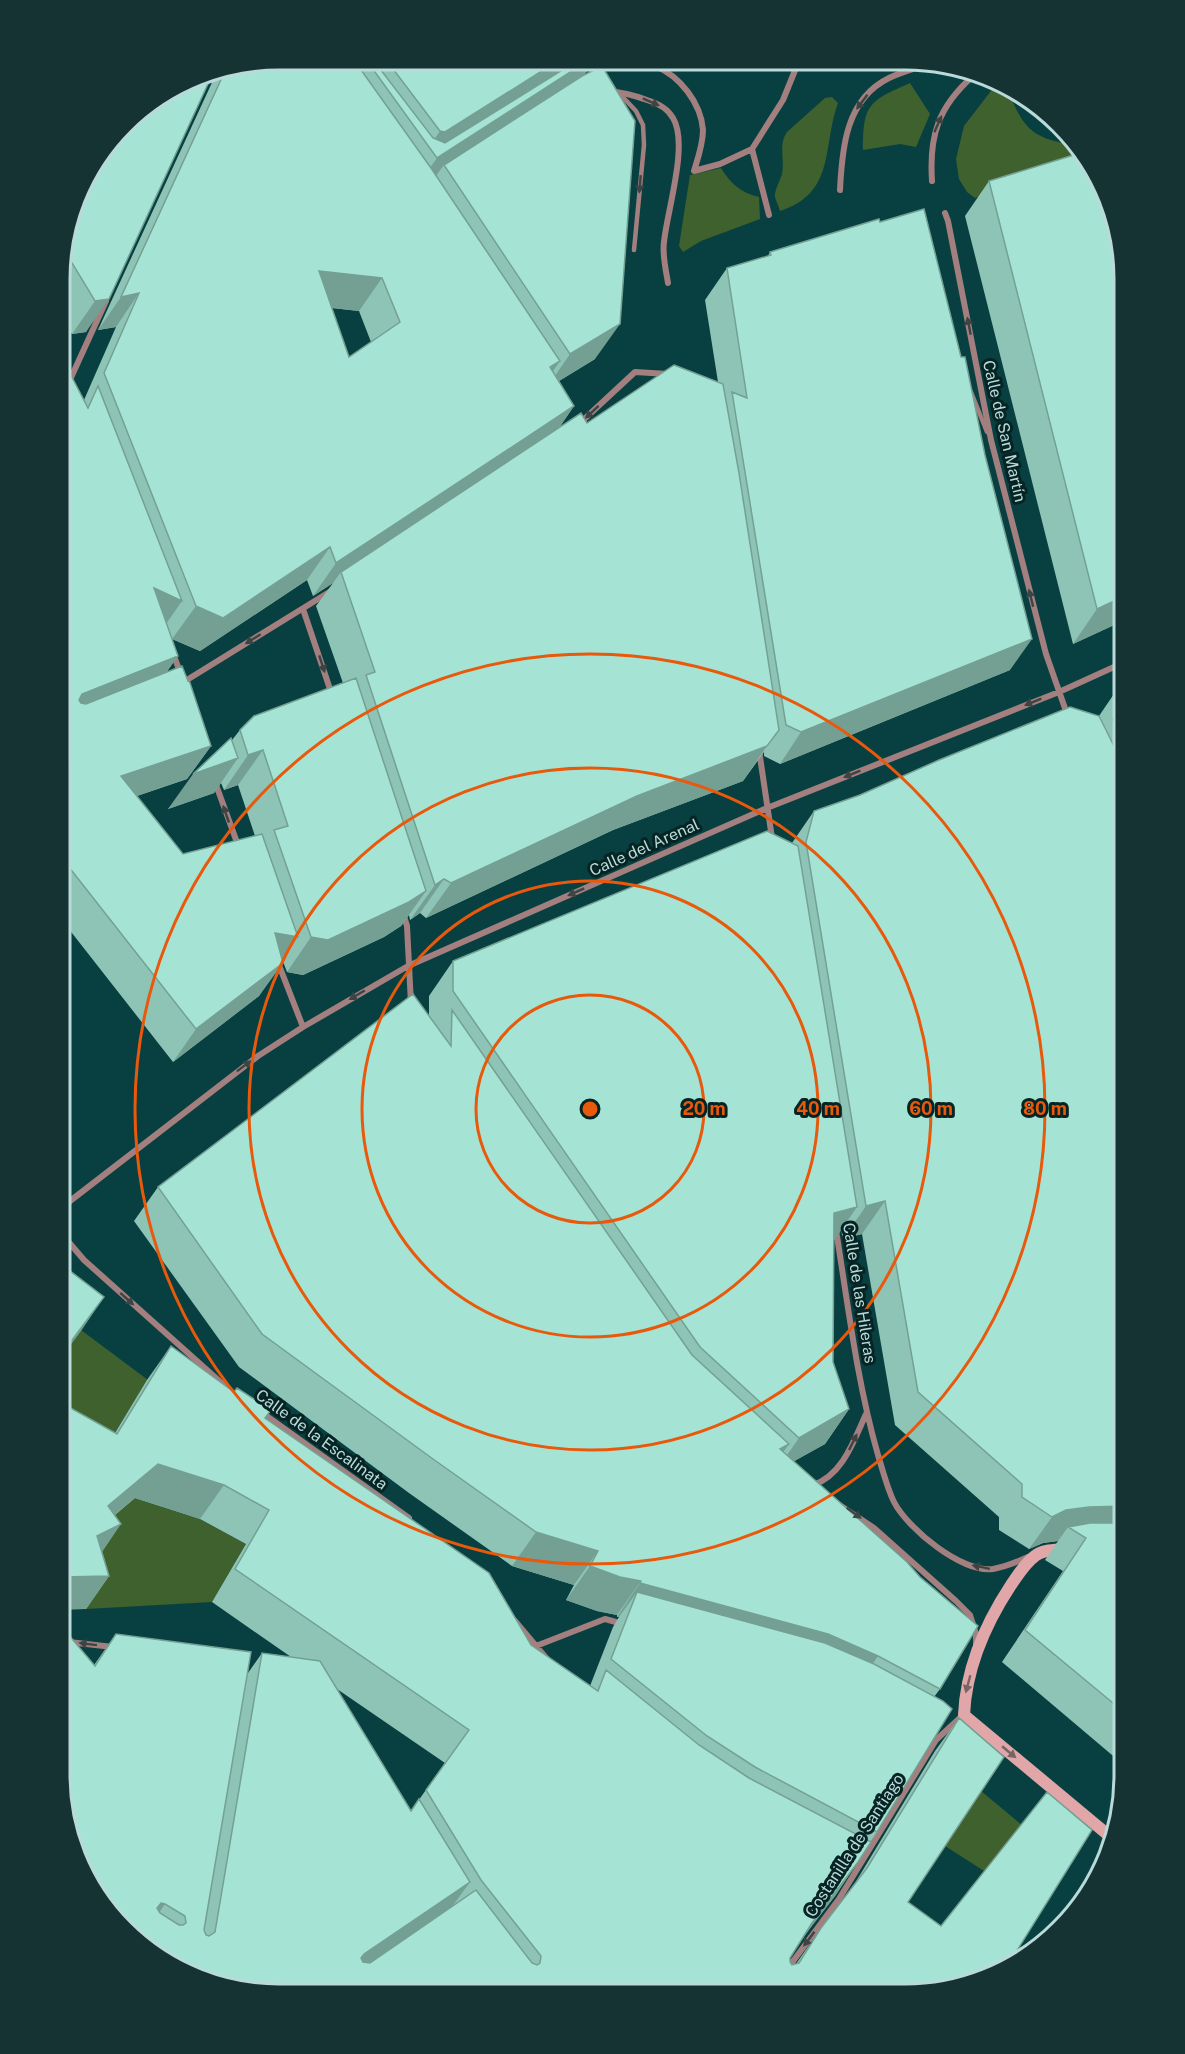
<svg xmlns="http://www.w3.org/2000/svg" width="1185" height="2054" viewBox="0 0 1185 2054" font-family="'Public Sans',sans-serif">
<rect width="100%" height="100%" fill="#084041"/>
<path fill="#3e612e" d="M910 83 930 114 916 147 900 144 863 150C863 104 869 101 910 83Z
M994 87 1010 95C1023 128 1034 139 1070 144L1083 164 975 198 967 192 959 179 956 159 964 126Z
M832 97 838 103C822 147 836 193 780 211 779 207 776 201 775 197 774 191 780 181 782 174 785 159 778 145 787 132L825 98Z
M721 168C731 184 741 193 759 197L760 219 701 241 683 252 679 246 690 175Z
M81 1330 148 1380 93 1468 60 1449 61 1358Z
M128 1488 162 1507 200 1519 246 1544 212 1602 86 1609 74 1570 85 1539 119 1511Z
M981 1791 1023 1826 995 1878 945 1846Z"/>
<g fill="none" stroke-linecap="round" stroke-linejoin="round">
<path stroke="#a37f7f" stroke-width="4.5" d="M618 92 636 111 643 125 644 145 634 250
M1034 106 1043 118 1056 124
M971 392 987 432"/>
<path stroke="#a37f7f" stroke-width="6" d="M599 62C617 63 638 60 655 66 680 76 701 103 703 130 703 144 698 158 694 171L720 164 752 149
M583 70 600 62
M611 92C623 92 636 96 647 100 657 103 668 109 673 118 689 144 667 211 664 242 662 255 666 270 668 283
M932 181C929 136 938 107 973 76
M840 190C842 148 846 99 889 78 901 72 916 68 929 64
M945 213 948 221 991 440 1046 654 1067 714
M769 215 752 149 783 100 798 63
M69 382 106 301
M579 424 635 372 668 374
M303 609 332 695
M173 653 181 675
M182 683 331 591
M759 750 772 838
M215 782 239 848
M403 913 407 926 411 1004
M277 960 303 1027
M61 1208 258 1056 303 1027 408 966 767 808 1059 692 1125 662
M836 1230C848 1305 857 1382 878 1455 883 1471 887 1488 894 1502 908 1529 962 1573 993 1569 1005 1567 1017 1562 1028 1557
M61 1233 84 1260 226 1387
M261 1412 409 1518
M813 1485C843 1475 854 1440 866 1414
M838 1504 874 1528 956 1601 970 1615 976 1634V1644
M515 1621 547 1659
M60 1641 113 1647
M536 1646 605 1619 623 1624
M788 1968 839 1899 936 1740 962 1716"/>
<path stroke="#e0a6a8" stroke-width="12" d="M1066 1549C1056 1550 1043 1549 1035 1556 1025 1563 1018 1575 1011 1585 986 1623 966 1669 964 1715L1113 1839"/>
</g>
<path fill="#8ec4b6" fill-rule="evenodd" d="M279 60 593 62 584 75 595 359 559 381 574 406 559 428 587 423 718 382 705 300 727 268 768 256 770 252 1010 670 780 764 764 756V752L743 781 613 830 426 918 420 913 410 920 409 915 401 926 384 937 303 975 287 972 282 959 259 996 173 1062 61 919 62 358 84 400 116 327 98 330 215 76V73ZM332 308 359 311 371 342 349 357ZM307 580 313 596 333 583 316 606 343 683 240 730 232 740 168 809 214 793 221 783 224 790 238 785 255 836 183 854 137 796 187 779 211 746 167 671 178 656 172 639 200 651Z
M846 64H864L849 70Z
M196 77 86 332 72 334 62 317V251L83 182Z
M989 181 1125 279V620L1073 644 965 216Z
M1125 685V1766L1002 1662 1063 1571 1045 1560 1058 1541 1043 1543 1029 1549 999 1530V1517L895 1425 862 1234 843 1239 841 1230 834 1240 833 1362 849 1409 825 1444 794 1461 940 1689 934 1697 877 1832 835 1896 802 1938 790 1958V1962L792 1965 796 1964 821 1928 852 1888 935 1751 959 1718 908 1902 941 1926 906 1994 250 1992 146 1948 94 1665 116 1634 248 1673 262 1653 291 1657 212 1602 246 1544 200 1519 135 1498 115 1515 102 1551 109 1576 86 1609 115 1433 147 1380 171 1346 265 1418 531 1645 590 1686 613 1627 619 1617H617V1615L597 1611 566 1600 574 1585 512 1566 409 1493 239 1367 134 1221 158 1187 429 1015V996L453 961 792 843 814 811 1099 716 1118 688ZM337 1689 445 1763 411 1811Z"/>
<path fill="#74a094" d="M556 62H585L435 156 429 147 440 131Z
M588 62H593L572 92 444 165 435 177 413 191 437 158 575 69Z
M853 64H864L849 70Z
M319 271 382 278 359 311 296 304Z
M139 293 116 327 98 330 121 297Z
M109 299 86 332 72 334 95 301Z
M620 324 595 359 546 389 570 354Z
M560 361 537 394 550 367Z
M574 406 551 439 341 572 333 583 313 596 336 563Z
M330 547 307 580 200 651 172 639 196 606Z
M154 588 182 601 159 634Z
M1125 596V620L1073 644 1097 609Z
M1032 639 1010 670 780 764 801 732Z
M178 656 155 689 61 726 82 694Z
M211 746 187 779 98 809 121 776Z
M767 746 743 781 613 830 426 918 451 883 637 796Z
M263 750 238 785 224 790 248 755Z
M238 758 214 793 168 809 193 774Z
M444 879 420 913 410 920 435 885Z
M426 891 401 926 384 937 303 975 287 972 311 937Z
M275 933 298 937 277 967 283 963 259 996 173 1062 196 1029Z
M885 1201 862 1234 843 1239 866 1206Z
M857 1207 833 1242 834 1213Z
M104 1297 81 1331 61 1358V1355Z
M849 1409 825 1444 775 1472 799 1438Z
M789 1444 765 1478 780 1449Z
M158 1464 224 1485 200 1519 135 1498 85 1539 108 1506Z
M1125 1506V1539L1086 1538 1068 1527 1058 1541 1043 1543 1029 1549 1052 1517 1066 1510 1089 1507Z
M121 1524 98 1558 97 1536Z
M536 1532 598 1551 574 1585 512 1566Z
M590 1566 641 1581 617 1615 597 1611 566 1600Z
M109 1576 86 1609 60 1610V1577Z
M640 1583 828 1634 878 1656 855 1689 637 1592 619 1617H617Z
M858 1862 835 1896 789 1956 812 1923Z
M470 1882 446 1915 340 1988 364 1954Z
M161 1903 165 1904 142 1938 137 1937Z"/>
<path fill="#a5e4d4" stroke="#74a094" stroke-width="1.5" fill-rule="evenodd" d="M279 60H354L431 168 560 361 550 367 574 406 336 563 330 547 223 618 196 606 104 373 139 293 121 297 225 71ZM319 271 382 278 400 322 349 357Z
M367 61H374L433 138 445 143 575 62H588L575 69 437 158Z
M387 61 556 62 445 132 440 131Z
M602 66 635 121 620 324 570 354 444 165 582 76Z
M213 73 109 299 95 301 63 248 83 182 134 115 196 77Z
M1077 154 1113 208 1125 279V596L1097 609 989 181Z
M924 209 961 357H965L985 455 1032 639 801 732 786 725 732 392 747 398 727 268 771 255 770 252 879 219 880 222Z
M62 358 88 408 98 386 182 601 154 588 178 656 82 694 79 700 81 703 86 704 182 666 188 681 189 680 211 746 121 776 183 854 262 834 298 937 275 933 283 963 196 1029 61 857Z
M674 365 723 384 739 473 779 730 767 746 637 796 451 883 444 879 435 885 366 675 375 672 341 572 581 413 587 423Z
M356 678 426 891 409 902 328 940 311 937 274 830 288 826 263 750 248 755 240 730 254 716Z
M1125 685V701L1118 688Z
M1070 707 1099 716 1125 768V1506L1089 1507 1066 1510 1052 1517 1022 1497V1484L918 1392 885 1201 866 1206 806 842 814 811 860 795 939 760Z
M1113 720 1125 724V744Z
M231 738 238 758 193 774Z
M767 831 798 846 857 1207 834 1213 833 1362 849 1409 799 1438 700 1347 453 991V961Z
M413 994 451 1046 452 1010 692 1355 789 1444 780 1449 907 1562 920 1577 978 1626 940 1689 878 1656 828 1634 640 1583 641 1581 620 1577 590 1566 598 1551 536 1532 433 1459 262 1334 158 1187Z
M61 1264 104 1297 61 1355Z
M171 1346 234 1392 237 1388 271 1410 265 1418 489 1573 531 1645 598 1691 606 1670 699 1745 749 1778 871 1842 858 1862 812 1923 790 1958V1962L792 1965 799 1963 821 1928 867 1868 959 1718 1004 1757 908 1902 941 1926 1047 1792 1092 1830 1008 1965 977 1982 906 1994H747L745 1993 744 1994 250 1992 146 1948 105 1908 72 1846 60 1775V1627H62L95 1666 116 1634 251 1652 204 1930 206 1935 209 1936 215 1932 262 1653 320 1661 411 1811 419 1799 470 1882 364 1954 361 1958 363 1962 370 1963 476 1890 532 1963 537 1965 540 1963 541 1956 481 1880 426 1790 469 1730 235 1569 269 1510 224 1485 158 1464 108 1506 121 1524 97 1536 109 1576 60 1577V1402L117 1434ZM161 1903 165 1904 185 1916 186 1923 183 1925H179L160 1913 157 1908Z
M1090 1523H1125V1713L1025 1630 1086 1538 1068 1527Z
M637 1592 825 1643 874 1664 943 1701 952 1709 877 1832 755 1767 707 1736 611 1659Z"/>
<defs><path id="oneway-solid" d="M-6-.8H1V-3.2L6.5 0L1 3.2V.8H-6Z" transform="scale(1.5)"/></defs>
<g fill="#3e4444">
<use href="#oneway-solid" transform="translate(651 102) rotate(24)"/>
<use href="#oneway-solid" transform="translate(862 102) rotate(127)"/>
<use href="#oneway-solid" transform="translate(938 124) rotate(-66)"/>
<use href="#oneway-solid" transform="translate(640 184) rotate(95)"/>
<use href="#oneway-solid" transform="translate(969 326) rotate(-101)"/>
<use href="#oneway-solid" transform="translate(592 412) rotate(137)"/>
<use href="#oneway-solid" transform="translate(1031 598) rotate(-104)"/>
<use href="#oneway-solid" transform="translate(253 639) rotate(148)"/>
<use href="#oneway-solid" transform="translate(322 664) rotate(72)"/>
<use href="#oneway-solid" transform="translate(1033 702) rotate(158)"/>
<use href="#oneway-solid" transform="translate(852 774) rotate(158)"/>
<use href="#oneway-solid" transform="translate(226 814) rotate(-109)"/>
<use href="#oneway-solid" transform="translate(576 892) rotate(156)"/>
<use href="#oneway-solid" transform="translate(357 995) rotate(150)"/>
<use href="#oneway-solid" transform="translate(244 1066) rotate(-37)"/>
<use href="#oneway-solid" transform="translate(127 1299) rotate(42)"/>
<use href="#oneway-solid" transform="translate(853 1442) rotate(-64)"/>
<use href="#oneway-solid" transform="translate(854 1513) rotate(36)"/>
<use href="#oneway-solid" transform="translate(981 1567) rotate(-168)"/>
<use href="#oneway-solid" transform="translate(88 1644) rotate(-173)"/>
<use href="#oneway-solid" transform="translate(809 1939) rotate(127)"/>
</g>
<g fill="#746566">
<use href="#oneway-solid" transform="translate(968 1684) rotate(105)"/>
<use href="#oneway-solid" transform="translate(1009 1752) rotate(40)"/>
</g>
<g fill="none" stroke="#e8590c" stroke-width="3">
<circle cx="590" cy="1109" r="114"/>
<circle cx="590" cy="1109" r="228"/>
<circle cx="590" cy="1109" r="341"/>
<circle cx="590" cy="1109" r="455"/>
</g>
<g text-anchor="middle" stroke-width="6" stroke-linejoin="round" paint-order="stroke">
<g font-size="16" fill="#badada" stroke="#072424">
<text transform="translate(1005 431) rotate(77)" y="6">Calle de San Martín</text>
<text transform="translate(644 847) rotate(-24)" y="6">Calle del Arenal</text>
<text transform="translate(860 1293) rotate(81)" y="6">Calle de las Hileras</text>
<text transform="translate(322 1439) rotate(36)" y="6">Calle de la Escalinata</text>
<text transform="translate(854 1845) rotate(-57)" y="6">Costanilla de Santiago</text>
</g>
</g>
<path d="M0 0H1185V2054H0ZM279 70H905A209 209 0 0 1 1114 279V1775A209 209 0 0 1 905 1984H279A209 209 0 0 1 70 1775V279A209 209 0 0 1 279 70Z" fill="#153333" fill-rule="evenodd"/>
<path fill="none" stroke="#badada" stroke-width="3" d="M279 70H905A209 209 0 0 1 1114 279V1775A209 209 0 0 1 905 1984H279A209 209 0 0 1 70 1775V279A209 209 0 0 1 279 70Z"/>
<circle cx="590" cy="1109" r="9" fill="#e8590c" stroke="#072424" stroke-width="3"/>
<g font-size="18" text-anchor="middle" font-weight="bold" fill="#e8590c" stroke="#072424" stroke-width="6" stroke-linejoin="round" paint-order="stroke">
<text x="704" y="1115">20 m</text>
<text x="818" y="1115">40 m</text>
<text x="931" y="1115">60 m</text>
<text x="1045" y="1115">80 m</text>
</g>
</svg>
